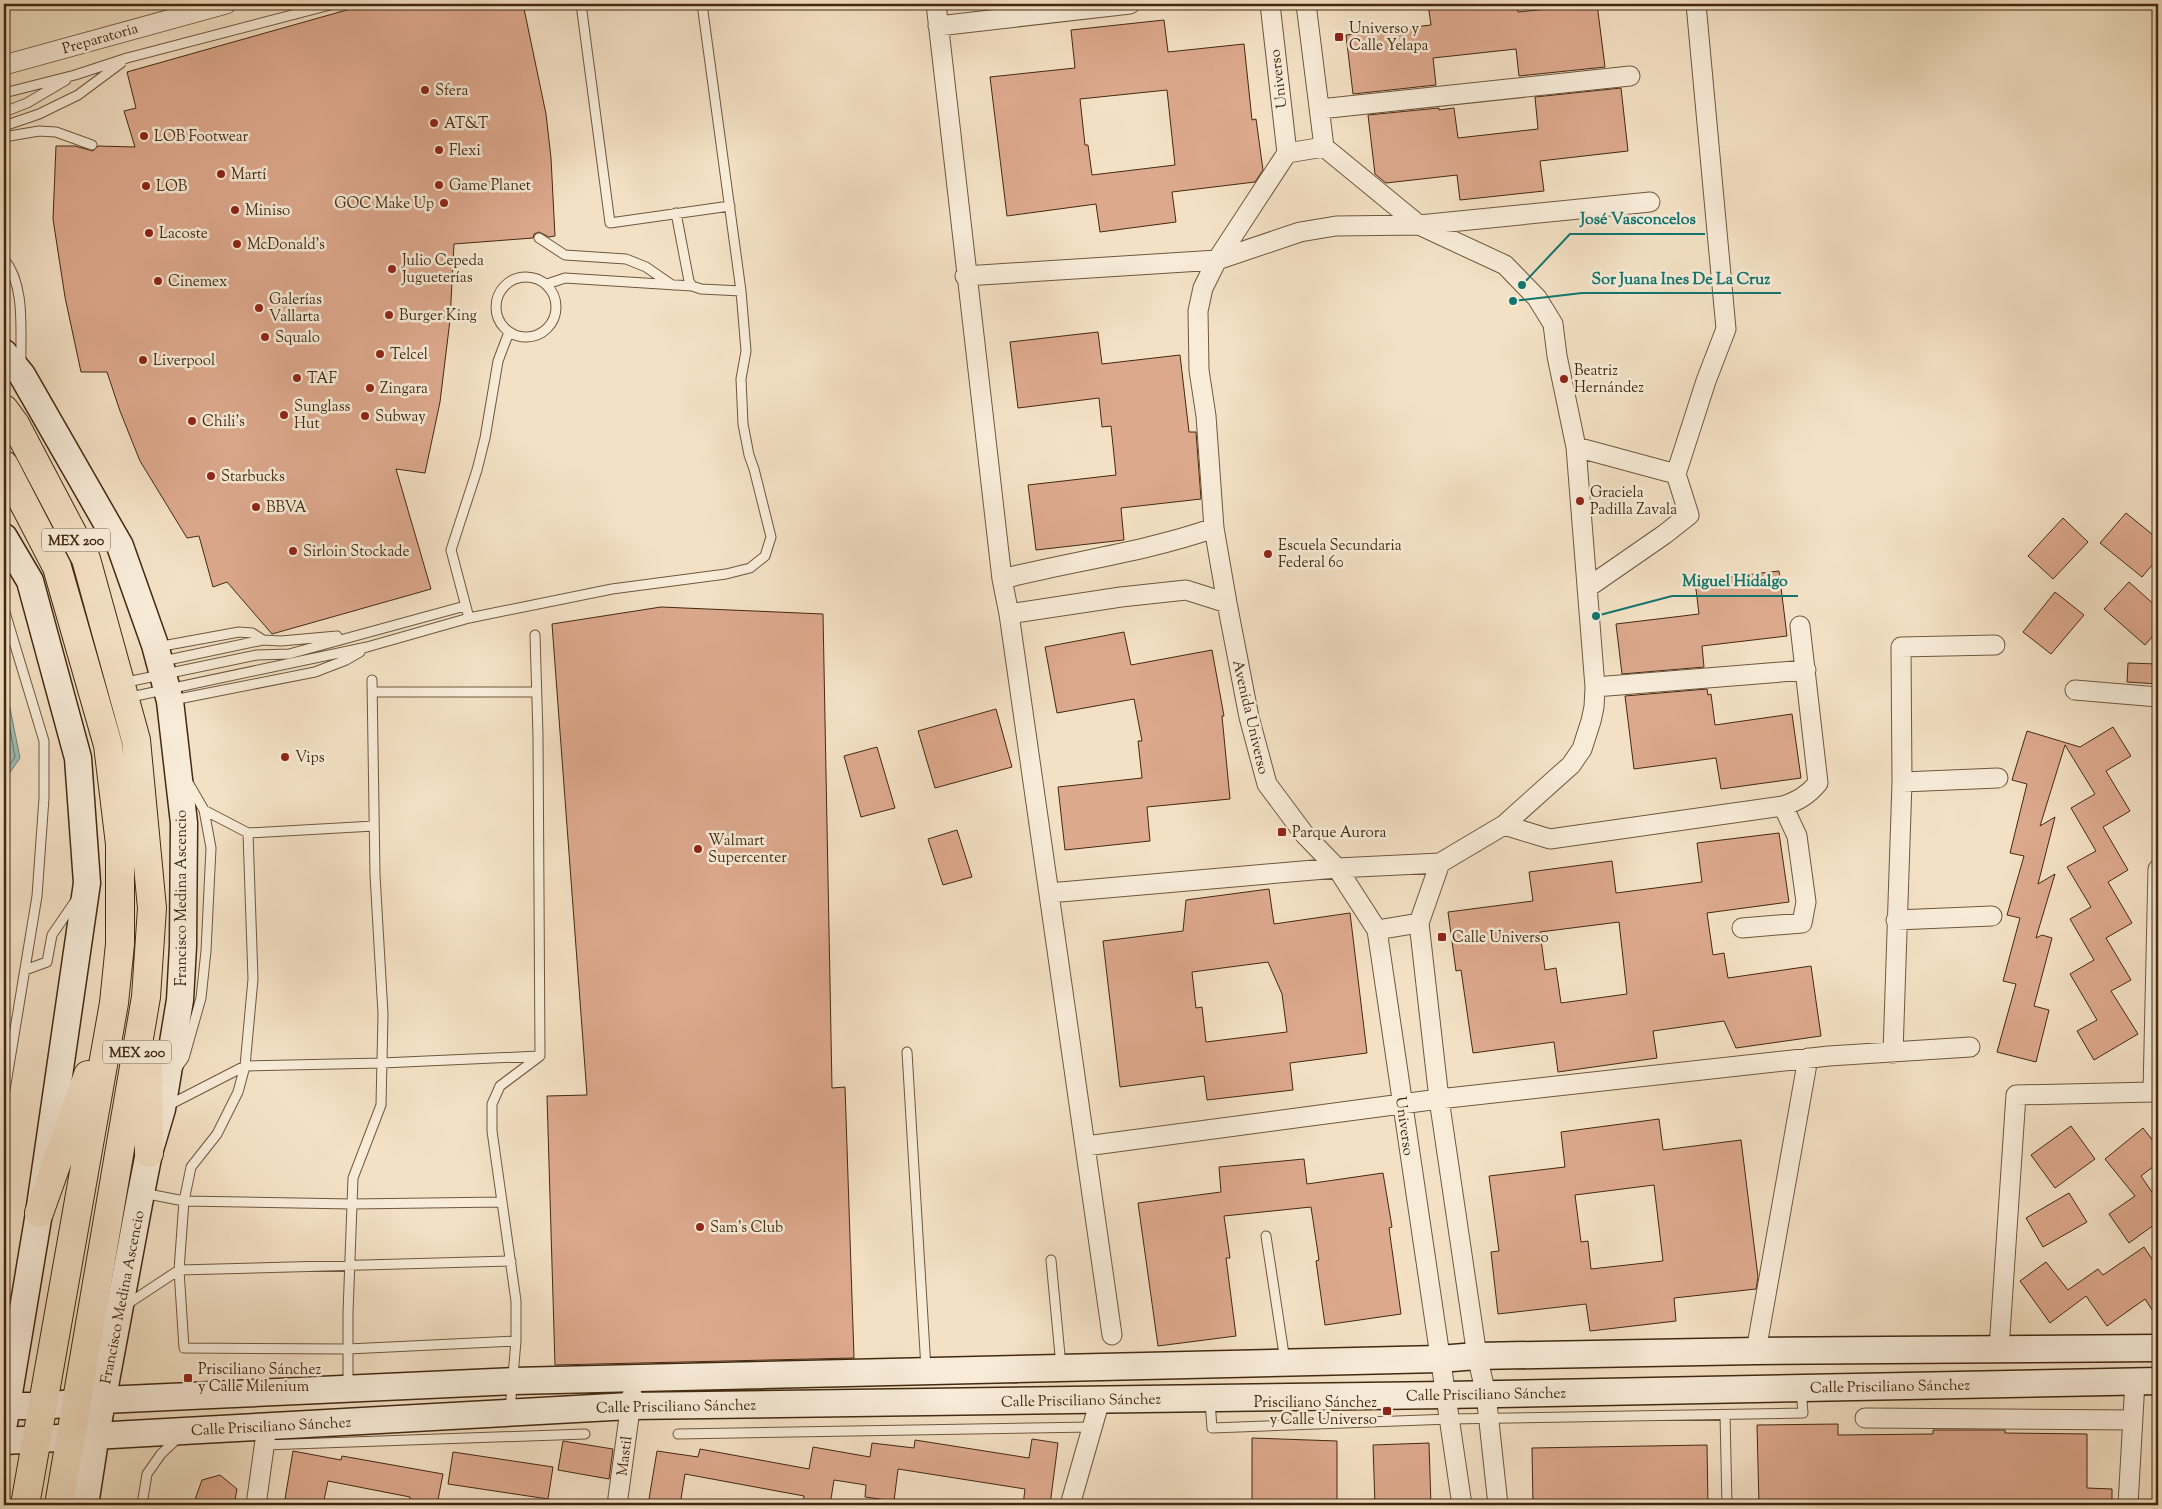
<svg xmlns="http://www.w3.org/2000/svg" width="2162" height="1509" viewBox="0 0 2162 1509" font-family="'Sorts Mill Goudy',serif">
<rect width="100%" height="100%" fill="#f4e1c5"/>
<filter id="stains"><feTurbulence type="fractalNoise" baseFrequency=".004" numOctaves="4"/><feColorMatrix values="0 0 0 0 .2 0 0 0 0 .09 0 0 0 0 .02 0 0 0 .5 -.17"/></filter>
<radialGradient id="worn" r=".72"><stop offset=".6" stop-color="#630" stop-opacity="0"/><stop offset="1" stop-color="#630" stop-opacity=".3"/></radialGradient>
<path fill="#9cbcb8" stroke="#788175" d="M4 678 20 758 4 781Z"/>
<g fill="none" stroke-linecap="round" stroke-linejoin="round">
<path stroke="#707264" stroke-width="1" d="M4 696 15 757 4 773"/>
</g>
<path fill="#dda98d" stroke="#432911" fill-rule="evenodd" d="M368 4H523L546 114 551 158 555 236 549 237 539 232 534 234 533 238 454 244 450 320 440 402 425 473 396 469 431 589 272 634 227 582 213 587 199 536 187 538 140 461 120 411 107 372H81L65 297 53 219 56 146H75L93 151 98 146 135 147 124 111 136 108 127 72Z
M1428 4H1517L1518 12 1597 4 1605 67 1519 76 1516 49 1433 58 1436 85 1353 94 1346 35 1431 25Z
M1164 20 1168 52 1244 44 1252 120 1256 119 1263 170 1255 182 1172 192 1176 222 1100 232 1096 204 1007 216 990 77 1075 68 1071 30ZM1167 90 1175 165 1092 175 1088 145H1085L1080 99Z
M1621 88 1628 151 1540 161 1544 191 1460 200 1457 175 1386 183 1375 174 1368 115 1439 108V110L1454 108 1458 138 1538 129 1535 97Z
M1098 332 1102 364 1180 355 1189 432H1196L1201 499 1121 508 1124 540 1036 550 1028 485 1116 475 1111 426 1102 427 1099 398 1018 408 1010 342Z
M2126 513 2158 539V558L2142 577 2100 543Z
M2063 518 2088 542 2053 579 2028 556Z
M1779 571 1787 636 1702 646 1704 667 1622 674 1616 624 1699 614 1695 581Z
M2129 582 2158 608V630L2145 645 2104 609Z
M2055 592 2084 615 2051 654 2023 632Z
M661 607 823 614 832 1088 845 1087 854 1358 555 1365 547 1096 587 1095 552 624Z
M1124 632 1131 665 1212 650 1224 716H1222L1230 799 1147 807 1150 841 1065 850 1058 787 1142 778 1138 741H1142L1134 699 1057 713 1045 647Z
M2128 663 2158 664V684L2127 682Z
M1707 689 1708 695 1711 694 1715 725 1792 714 1801 778 1721 789 1716 758 1634 769 1625 696Z
M996 709 1012 767 935 788 918 731Z
M2113 727 2131 756 2106 771 2130 811 2103 827 2128 870 2108 882 2132 923 2106 938 2131 980 2111 991 2138 1034 2094 1060 2077 1031 2097 1020 2070 974 2094 960 2070 919 2091 907 2067 867 2096 851 2071 808 2095 794 2065 745 2040 826 2055 817 2038 884 2055 874 2036 938 2042 935 2052 938 2034 1006 2049 1010 2036 1062 1997 1052 2016 984 2003 981 2020 918 2007 915 2024 856 2010 853 2027 784 2012 780 2027 731 2080 747Z
M877 747 895 808 861 817 844 756Z
M957 830 972 877 943 885 928 839Z
M1779 833 1789 902 1707 913 1713 955 1724 953 1728 978 1811 966 1821 1036 1736 1048 1724 1021 1653 1031 1657 1058 1558 1072 1554 1042 1473 1053 1461 970 1456 971 1448 912 1533 901 1529 872 1612 861 1616 893 1702 882 1697 843ZM1619 922 1627 994 1561 1003 1556 968 1545 970 1540 932Z
M1269 889 1274 924 1350 913 1367 1053 1290 1063 1293 1090 1207 1100 1204 1076 1120 1087 1103 941 1183 931 1186 900ZM1268 962 1282 994 1287 1032 1206 1042 1202 1007 1196 1008 1192 972Z
M1659 1119 1663 1150 1741 1140 1758 1277 1756 1289 1674 1298 1676 1321 1590 1331 1586 1304 1498 1314 1491 1252 1499 1251 1489 1176 1565 1167 1561 1132ZM1654 1185 1663 1261 1591 1269 1588 1241 1581 1242 1575 1195Z
M2071 1126 2095 1159 2055 1188 2031 1155Z
M2143 1128 2158 1147V1163L2141 1176 2158 1201V1222L2129 1243 2109 1214 2135 1196 2105 1159Z
M1304 1159 1307 1184 1383 1173 1392 1227 1389 1228 1401 1314 1325 1325 1316 1261 1319 1260 1311 1207 1224 1216 1230 1258H1226L1236 1336 1158 1346 1138 1203 1221 1192 1219 1167Z
M2069 1193 2087 1222 2043 1247 2026 1218Z
M2144 1247 2158 1268V1319L2145 1299 2107 1326 2086 1296 2050 1323 2020 1281 2046 1262 2068 1290 2098 1269 2103 1275Z
M1838 1424V1435L1933 1434V1430H2005V1433L2087 1434V1488L2112 1489V1505H1759L1757 1425Z
M1252 1438 1337 1441V1505H1252Z
M1032 1439 1058 1443 1050 1505H1023L1025 1489 898 1469 894 1501 865 1497 866 1485 834 1480 830 1505H803L804 1496 685 1474 680 1505H648L657 1451 698 1457 700 1449 809 1469 813 1447 870 1457 872 1443 914 1448 915 1440 1029 1458Z
M563 1441 613 1449 609 1479 558 1470Z
M1429 1443 1431 1505H1375L1373 1445Z
M1707 1445 1708 1505H1533L1532 1448Z
M293 1451 341 1460 342 1456 443 1474 437 1505H409L410 1497 328 1481 323 1505H284Z
M453 1452 553 1467 548 1499 448 1484Z
M220 1475 237 1489 234 1505H193L202 1480Z"/>
<g fill="none" stroke-linecap="round" stroke-linejoin="round">
<g stroke="#6f573e" stroke-width="11">
<path id="lane" d="M581 4 610 223 730 206
M4 93 75 75 127 58 334 4
M4 112 27 103 66 80
M4 126 39 114 78 95 121 63
M4 137 39 131 56 132 92 145
M676 213 689 281 692 286 701 289 741 291
M539 238 565 255 626 259 646 267 672 285
M4 259C26 286 20 331 21 364
M496 307a30 30 0 1 1 60 0a30 30 0 1 1-60 0Z
M547 284 565 278 692 286
M509 332 498 361 485 438 477 470 451 550 469 618 612 589 726 574 750 568 765 556 771 537 754 469 749 455 743 424 741 379 746 351 741 291 702 4
M4 609 44 741V798L37 896 4 1096
M157 647 239 632 252 633 263 640
M163 661 263 640 281 641 337 636
M122 683 257 655 289 654 465 606
M373 692H536
M126 698 367 647 469 618
M173 700 315 672 346 660 360 652
M189 784 204 810 248 833
M374 826 248 833 253 979 245 1066 238 1092 217 1134 191 1167 184 1201 179 1270 184 1348 348 1349 516 1341
M25 970 47 962 52 935 76 900
M907 1052 926 1369
M177 1068 184 1058 201 998 206 951 211 848 204 810
M167 1106 245 1066 382 1063 539 1056
M143 1193 184 1201 352 1204 502 1202
M1266 1236 1285 1361
M1051 1260 1061 1366
M126 1305 179 1270 511 1261
M348 1386V1313L353 1178 381 1105 383 1014 375 875 372 680
M1210 1401 1212 1428 1450 1419 1803 1413 1801 1390
M510 1410 516 1341V1301L492 1131V1104L500 1086 540 1056 538 735 535 635
M1725 1415 1727 1505
M678 1434 1092 1427
M264 1445 585 1434
M142 1505 147 1474 161 1454 178 1438"/>
</g>
<g stroke="#6f573e" stroke-width="21">
<path id="street" d="M936 4 1002 579 1009 614 1112 1335
M1270 4 1287 153 1217 260 1203 288 1198 311 1199 370 1206 416 1214 528 1227 603 1249 717 1267 784 1305 835 1337 868 1377 930 1462 1505
M938 26 1130 4
M4 65 226 4
M1320 109 1630 76
M1287 153 1324 147
M965 276 1217 260 1300 232 1336 226 1419 225 1650 202
M1576 447 1676 474 1706 381 1726 329 1696 4
M1002 579C1073 561 1145 552 1214 528
M1587 588 1665 534 1689 515 1676 474
M1009 614 1121 597 1186 590 1227 603
M1595 687 1806 670
M2075 690 2158 697
M1902 782 1998 778
M1504 825 1550 839 1783 806C1798 801 1808 795 1818 783L1800 626
M1440 863 1419 923 1439 1099 1477 1356 1486 1394 1498 1505
M1049 893 1337 868 1440 863 1504 825 1571 765 1582 749 1591 721 1594 707 1595 687 1576 447 1557 356 1553 324 1537 298 1505 265 1419 225 1324 147 1306 4
M1896 920 1992 916
M1742 928 1802 923 1806 902 1797 836 1783 806
M1377 930 1419 923
M1893 1053 1902 782 1901 647 1995 645
M1086 1146 1439 1099 1829 1056 1970 1047
M1999 1349 2016 1095 2153 1092 2158 869
M1756 1351 1808 1058
M1865 1418 2131 1420
M256 1505 267 1426
M617 1505 632 1395
M1070 1505 1100 1400
M2128 1505 2135 1381"/>
</g>
<g stroke="#432911" stroke-width="29">
<path id="secondary" d="M4 353 22 375 120 546 155 645 170 701 184 823 183 946 180 1000 162 1109 149 1153 141 1193 96 1434 85 1505
M4 537 30 581 78 758 87 883 39 1213 4 1423
M8 1406H43L103 1400 514 1381 1439 1359 1477 1356 1756 1351 2158 1348
M4 1441 630 1406 1446 1395 2158 1381"/>
</g>
<g stroke="#432911" stroke-width="30">
<path id="highway" d="M4 409 15 424 86 559 136 740 152 908 146 997 59 1505
M4 465 57 567 108 745 120 844V944L114 1003 25 1505
M148 1062 149 1153
M39 1213 88 1075"/>
</g>
<use href="#lane" stroke="#f8ecd9" stroke-width="9"/>
<use href="#street" stroke="#f8ecd9" stroke-width="19"/>
<use href="#secondary" stroke="#f8ecd9" stroke-width="26"/>
<use href="#highway" stroke="#f4e1c5" stroke-width="28"/>
</g>
<g fill="#8f2418" stroke="#f8ecd9" stroke-width="2">
<rect x="1334" y="32" width="10" height="10" rx="2.5"/>
<circle cx="425" cy="90" r="5"/>
<circle cx="434" cy="123" r="5"/>
<circle cx="144" cy="136" r="5"/>
<circle cx="439" cy="150" r="5"/>
<circle cx="221" cy="174" r="5"/>
<circle cx="439" cy="185" r="5"/>
<circle cx="146" cy="186" r="5"/>
<circle cx="444" cy="203" r="5"/>
<circle cx="235" cy="210" r="5"/>
<circle cx="149" cy="233" r="5"/>
<circle cx="237" cy="244" r="5"/>
<circle cx="392" cy="269" r="5"/>
<circle cx="158" cy="281" r="5"/>
<circle cx="259" cy="308" r="5"/>
<circle cx="389" cy="315" r="5"/>
<circle cx="265" cy="337" r="5"/>
<circle cx="380" cy="354" r="5"/>
<circle cx="143" cy="360" r="5"/>
<circle cx="297" cy="378" r="5"/>
<circle cx="1564" cy="379" r="5"/>
<circle cx="370" cy="388" r="5"/>
<circle cx="284" cy="415" r="5"/>
<circle cx="365" cy="416" r="5"/>
<circle cx="192" cy="421" r="5"/>
<circle cx="211" cy="476" r="5"/>
<circle cx="1580" cy="501" r="5"/>
<circle cx="256" cy="507" r="5"/>
<circle cx="293" cy="551" r="5"/>
<circle cx="1268" cy="554" r="5"/>
<circle cx="285" cy="757" r="5"/>
<rect x="1277" y="827" width="10" height="10" rx="2.5"/>
<circle cx="698" cy="849" r="5"/>
<rect x="1437" y="932" width="10" height="10" rx="2.5"/>
<circle cx="700" cy="1227" r="5"/>
<rect x="183" y="1373" width="10" height="10" rx="2.5"/>
<rect x="1382" y="1406" width="10" height="10" rx="2.5"/>
</g>
<g text-anchor="middle" stroke-width="5" stroke-linejoin="round" paint-order="stroke">
<g fill="#f8ecd9" stroke="#79644d" stroke-width="1">
<rect x="42" y="528.5" width="68" height="23" rx="4"/>
<rect x="103" y="1040.5" width="68" height="23" rx="4"/>
</g>
<g font-size="14" font-weight="bold" fill="#432911">
<text x="76" y="545">MEX 200</text>
<text x="137" y="1057">MEX 200</text>
</g>
<g font-size="15" fill="#432911" stroke="#f8ecd9" text-anchor="start">
<text x="1349" y="33">Universo y<tspan x="1349" dy="17">Calle Yelapa</tspan></text>
<text x="435" y="95">Sfera</text>
<text x="444" y="128">AT&amp;T</text>
<text x="154" y="141">LOB Footwear</text>
<text x="449" y="155">Flexi</text>
<text x="231" y="179">Martí</text>
<text x="449" y="190">Game Planet</text>
<text x="156" y="191">LOB</text>
<text x="434" y="208" text-anchor="end">GOC Make Up</text>
<text x="245" y="215">Miniso</text>
<text x="159" y="238">Lacoste</text>
<text x="247" y="249">McDonald's</text>
<text x="402" y="265">Julio Cepeda<tspan x="402" dy="17">Jugueterías</tspan></text>
<text x="168" y="286">Cinemex</text>
<text x="269" y="304">Galerías<tspan x="269" dy="17">Vallarta</tspan></text>
<text x="399" y="320">Burger King</text>
<text x="275" y="342">Squalo</text>
<text x="390" y="359">Telcel</text>
<text x="153" y="365">Liverpool</text>
<text x="1574" y="375">Beatriz<tspan x="1574" dy="17">Hernández</tspan></text>
<text x="307" y="383">TAF</text>
<text x="380" y="393">Zingara</text>
<text x="294" y="411">Sunglass<tspan x="294" dy="17">Hut</tspan></text>
<text x="375" y="421">Subway</text>
<text x="202" y="426">Chili's</text>
<text x="221" y="481">Starbucks</text>
<text x="1590" y="497">Graciela<tspan x="1590" dy="17">Padilla Zavala</tspan></text>
<text x="266" y="512">BBVA</text>
<text x="1278" y="550">Escuela Secundaria<tspan x="1278" dy="17">Federal 60</tspan></text>
<text x="303" y="556">Sirloin Stockade</text>
<text x="295" y="762">Vips</text>
<text x="1292" y="837">Parque Aurora</text>
<text x="708" y="845">Walmart<tspan x="708" dy="17">Supercenter</tspan></text>
<text x="1452" y="942">Calle Universo</text>
<text x="710" y="1232">Sam's Club</text>
<text x="198" y="1374">Prisciliano Sánchez<tspan x="198" dy="17">y Calle Milenium</tspan></text>
<text x="1377" y="1407" text-anchor="end">Prisciliano Sánchez<tspan x="1377" dy="17">y Calle Universo</tspan></text>
</g>
<g font-size="15" fill="#432911" stroke="#f8ecd9">
<text transform="translate(100 38) rotate(-16)" y="5">Preparatoria</text>
<text transform="translate(1278 79) rotate(-97)" y="5">Universo</text>
<text transform="translate(1251 717) rotate(77)" y="5">Avenida Universo</text>
<text transform="translate(181 898) rotate(-90)" y="5">Francisco Medina Ascencio</text>
<text transform="translate(1405 1126) rotate(82)" y="5">Universo</text>
<text transform="translate(122 1297) rotate(-79)" y="5">Francisco Medina Ascencio</text>
<text transform="translate(1890 1386) rotate(-1)" y="5">Calle Prisciliano Sánchez</text>
<text transform="translate(1486 1394) rotate(-1)" y="5">Calle Prisciliano Sánchez</text>
<text transform="translate(1081 1400) rotate(-1)" y="5">Calle Prisciliano Sánchez</text>
<text transform="translate(676 1406) rotate(-1)" y="5">Calle Prisciliano Sánchez</text>
<text transform="translate(271 1426) rotate(-3)" y="5">Calle Prisciliano Sánchez</text>
<text transform="translate(624 1456) rotate(-83)" y="5">Mastil</text>
</g>
</g>
<path fill="none" stroke="#0f766e" stroke-width="2" d="M1522 285L1570 234H1705M1513 301L1582 293H1781M1596 616L1672 596H1798"/>
<g fill="#0f766e" stroke="#f8ecd9" stroke-width="2">
<circle cx="1522" cy="285" r="5"/>
<circle cx="1513" cy="301" r="5"/>
<circle cx="1596" cy="616" r="5"/>
</g>
<g font-size="16" text-anchor="middle" font-weight="bold" fill="#0f766e" stroke="#f8ecd9" stroke-width="5" stroke-linejoin="round" paint-order="stroke">
<text x="1638" y="224">José Vasconcelos</text>
<text x="1681" y="284">Sor Juana Ines De La Cruz</text>
<text x="1735" y="586">Miguel Hidalgo</text>
</g>
<rect width="2162" height="1509" fill="none" stroke="#f4e1c5" stroke-width="20"/>
<rect x="5" y="5" width="2152" height="1499" fill="none" stroke="#432911" stroke-width="2.5"/>
<rect x="10" y="10" width="2142" height="1489" fill="none" stroke="#432911"/>
<rect width="100%" height="100%" filter="url(#stains)"/>
<rect width="100%" height="100%" fill="url(#worn)"/>
</svg>
